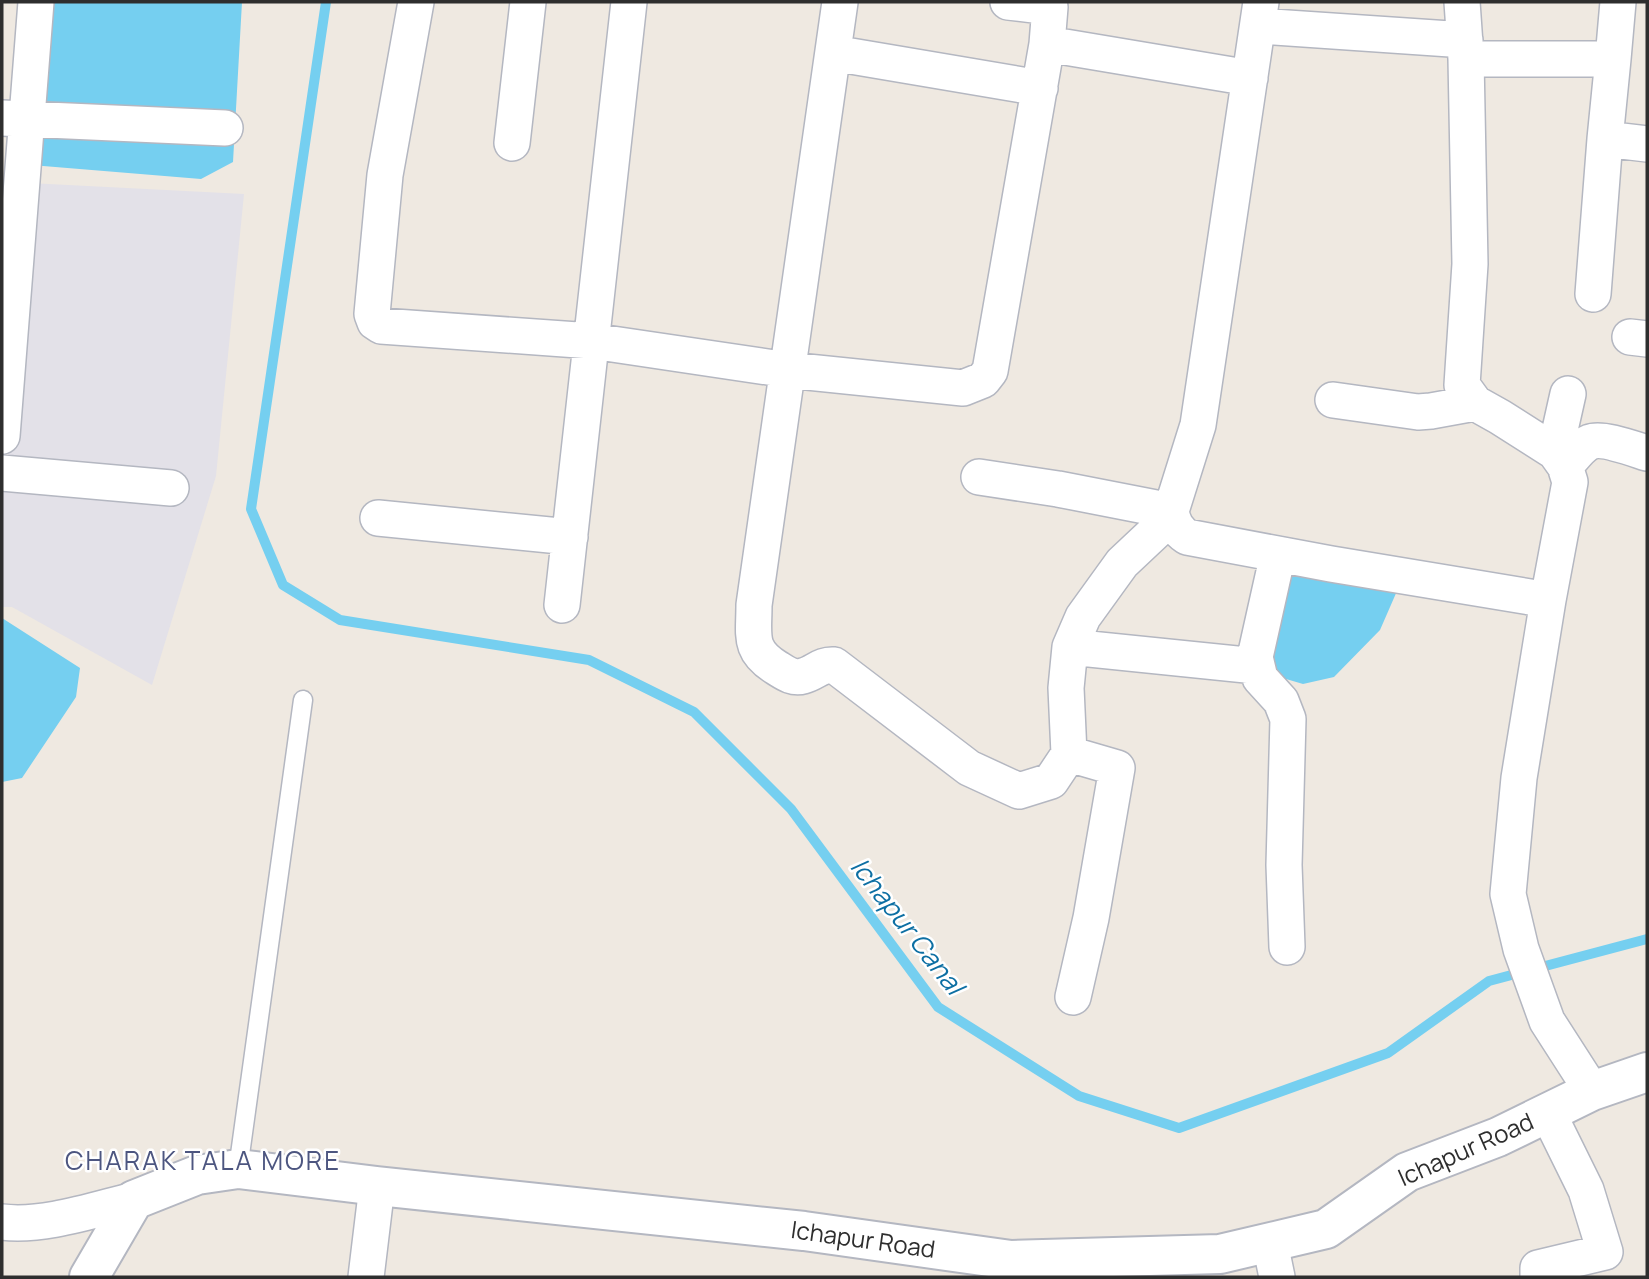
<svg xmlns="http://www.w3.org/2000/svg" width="1649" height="1279" viewBox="0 0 1649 1279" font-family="Manrope,sans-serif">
<rect width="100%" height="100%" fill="#efe9e1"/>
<path fill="#e3e1e8" d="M29 183 244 194 216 476 152 685 12 607H2V479H6Z"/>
<path fill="#75cff0" d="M52 2H242L233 162 201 179 31 165Z
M1290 572 1397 591 1380 630 1334 677 1303 684 1269 674Z
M2 618 80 668 76 697 22 778 2 782Z"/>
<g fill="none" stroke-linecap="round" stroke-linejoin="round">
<path stroke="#75cff0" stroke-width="10" d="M326 2 251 509 283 585 340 620 589 660 694 712 791 809 938 1007 1079 1096 1179 1128 1388 1053 1489 981 1647 939"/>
<g stroke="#b4b7c1" stroke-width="21">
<path id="lane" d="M238 1169 303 700"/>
</g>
<g stroke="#b4b7c1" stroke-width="38">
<path id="street" d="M416 2 385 175 372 314 375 322 381 326 592 341 788 370 963 388 983 380 990 371 1047 44
M840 2 754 605C754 636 748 650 777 668 785 673 793 679 803 676 815 673 821 664 834 665L969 768 1019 791 1051 781 1069 754 1117 768 1091 918 1073 997
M1008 2 1050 7 1047 44 1250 78
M1261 2 1198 425 1171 511C1173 523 1177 530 1187 537L1331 564 1548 600
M1462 2 1466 59 1470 264 1462 385 1475 403 1500 417 1555 452 1565 466 1570 482 1548 600 1519 778 1508 894 1521 949 1547 1021 1592 1091
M1258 26 1465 40
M833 53 1040 88
M1466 59H1613L1605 139 1647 144
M1613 59 1618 2
M2 118 225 128
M512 143 528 2
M1593 294 1605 139
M1630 337 1647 339
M1333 400 1418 412 1431 411 1475 403
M2 436 36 2
M1555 452 1568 394
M1565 466C1572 459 1581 446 1590 442 1602 437 1634 449 1647 453
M2 473 171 488
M979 477 1058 489 1171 511
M378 518 570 537
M1278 554 1255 657 1260 678 1281 701 1288 719 1284 865 1287 947
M562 605 629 2
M1070 647 1256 666
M1069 754 1066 688 1070 647 1083 617 1122 563 1172 516
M2 1222C44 1227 93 1210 134 1200
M1270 1243 1277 1277
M366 1277 377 1186
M1538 1277V1268L1605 1252 1586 1190 1548 1113"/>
</g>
<g stroke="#b4b7c1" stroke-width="42">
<path id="secondary" d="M89 1277 134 1200 197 1175 238 1169 377 1186 804 1231 1011 1260 1220 1254 1326 1229 1407 1172 1498 1137 1592 1091 1647 1072"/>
</g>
<use href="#lane" stroke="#fff" stroke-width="18"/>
<use href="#street" stroke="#fff" stroke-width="35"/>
<use href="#secondary" stroke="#fff" stroke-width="38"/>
</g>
<g text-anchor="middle" stroke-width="5" stroke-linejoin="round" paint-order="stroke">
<g font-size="24" fill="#2e2e2e" stroke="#fff">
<text transform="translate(1466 1150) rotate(-24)" y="8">Ichapur Road</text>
<text transform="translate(863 1240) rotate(8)" y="8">Ichapur Road</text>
</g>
<g font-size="26" font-style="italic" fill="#0d6fa3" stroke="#fff">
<text transform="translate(907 926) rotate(52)" y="9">Ichapur Canal</text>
</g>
<g font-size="26" letter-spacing="2" fill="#4d5680" stroke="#fff">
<text x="203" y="1170">CHARAK TALA MORE</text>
</g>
</g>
<rect width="1649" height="1279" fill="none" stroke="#2e2e2e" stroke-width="7"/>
</svg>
